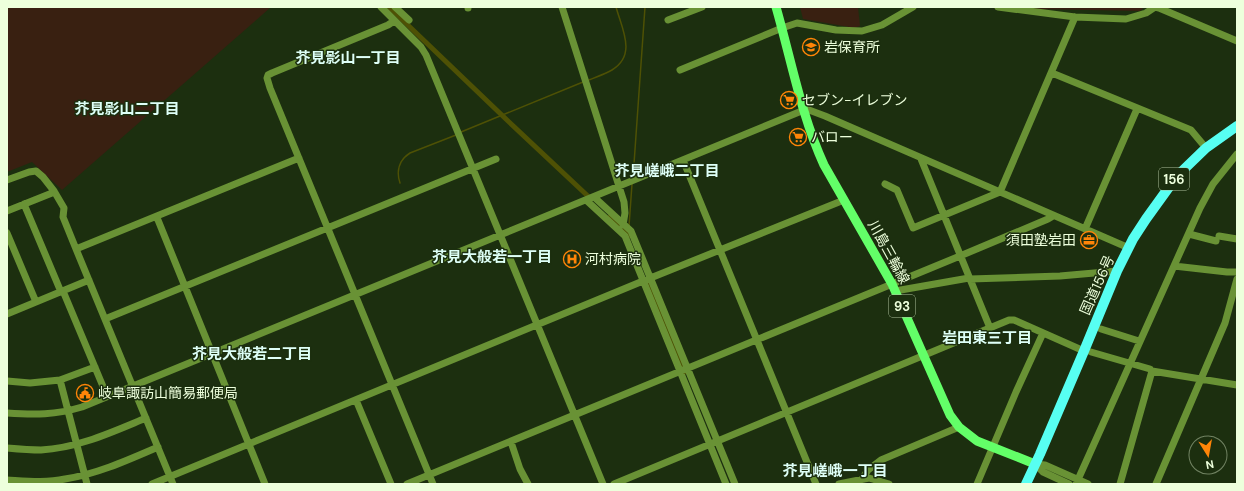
<svg xmlns="http://www.w3.org/2000/svg" width="1244" height="491" viewBox="0 0 1244 491" font-family="'DM Sans','Noto Sans JP',sans-serif">
<rect width="100%" height="100%" fill="#1c2f0f"/>
<path fill="#392011" d="M7 7H271L62 190 32 162 7 172Z
M800 7H858L860 26 855 28 803 19Z
M992 7H1144L1140 11 1034 9 1001 11Z"/>
<g fill="none" stroke-linecap="round" stroke-linejoin="round">
<path stroke="#4e5105" stroke-width="1.5" d="M589 80C596 77 605 74 612 70 637 55 622 29 616 7
M461 132 583 82
M633 178 645 7
M400 183C396 171 399 160 410 153L456 135
M629 226 632 184"/>
<path stroke="#4e5105" stroke-width="5" d="M389 7 508 121 591 199
M610 217 620 226 628 236
M647 280 685 372"/>
<path stroke="#699235" stroke-width="7" d="M381 7 421 47 426 55 603 484
M395 7 409 20
M468 7V8
M562 7 624 202 625 213 623 225
M998 7 1075 17 1126 19 1146 13 1155 7
M1155 7 1159 8 1237 41
M668 20 702 7
M394 21 388 25 272 73 268 75 267 78 270 88 433 484
M680 70 782 28 797 23 836 30 862 31 882 25 913 7
M1052 73 1191 130 1206 148
M921 159 990 328
M683 160 816 484
M7 180 29 172 36 171 43 177 54 191 64 208 63 217 76 249 173 484
M885 184 897 190 913 228 1000 192 1075 17
M594 197 631 231 735 484
M586 200 625 236 726 484
M24 204 61 292
M7 211 52 193 54 191
M156 217 158 220 265 484
M1085 229 1137 109
M7 233 36 302
M1189 234 1216 241
M1219 236 1237 239
M76 249 299 158
M1174 266 1227 272H1237
M970 279 1060 276 1117 271
M63 291 107 396
M895 291 969 278
M7 314 89 280
M105 319 496 159
M1101 329 1139 341
M1091 352 1150 369
M60 380 87 484
M7 381 30 383 60 380 95 367
M356 400 391 484
M7 413C35 415 55 415 82 407L804 110H809L825 116 1129 248
M511 442 520 469 528 484
M7 448C18 449 30 450 41 450 78 448 112 432 146 418
M1035 464 1045 465 1088 484
M1035 464 1043 472 1069 484
M862 479 868 470 881 460 959 427
M7 480C26 481 46 483 65 479 97 474 128 460 158 447
M152 484 643 281 844 200
M407 484 960 256 1048 219 1053 216
M614 484 1009 320H1014L1084 351
M839 484 869 478 889 484
M977 484 1016 392 1043 333
M1076 484 1200 208 1213 184 1237 154
M1120 484 1152 371 1237 385
M1156 484 1225 323 1237 279"/>
<path stroke="#63ff68" stroke-width="9" d="M776 7C791 59 801 115 824 165L892 284 950 415 959 427 977 441 1035 464"/>
<path stroke="#57fff2" stroke-width="10" d="M1026 484 1040 454 1084 351 1117 271 1133 239 1146 219 1177 176 1206 148 1237 126"/>
</g>
<defs>
<g id="school-ring" transform="scale(0.9)"><circle r="9.5" fill="#1c2f0f" stroke="#ff8508" stroke-width="1.5"/><path d="M0-5L7-2L0 1L-7-2ZM-4 1L0 2.5L4 1V4Q0 6-4 4Z" fill="#ff8508"/></g>
<g id="supermarket-ring" transform="scale(0.9)"><circle r="9.5" fill="#1c2f0f" stroke="#ff8508" stroke-width="1.5"/><path d="M-6-5.5h2.5l.6 2H6L4.5 2H-2.5L-4.4-4H-6ZM-1.5 3.2a1.3 1.3 0 1 0 .1 0ZM3 3.2a1.3 1.3 0 1 0 .1 0Z" fill="#ff8508"/></g>
<g id="office-ring" transform="scale(0.9)"><circle r="9.5" fill="#1c2f0f" stroke="#ff8508" stroke-width="1.5"/><path d="M-6-3h4V-5.5h4V-3h4V5H-6ZM-1-4.5V-3h2v-1.5ZM-6 0V1H6V0Z" fill="#ff8508"/></g>
<g id="hospital-ring" transform="scale(0.9)"><circle r="9.5" fill="#1c2f0f" stroke="#ff8508" stroke-width="1.5"/><path d="M-5-5h3v3.5h4V-5h3V5h-3V1.5h-4V5h-3Z" fill="#ff8508"/></g>
<g id="civic-ring" transform="scale(0.9)"><circle r="9.5" fill="#1c2f0f" stroke="#ff8508" stroke-width="1.5"/><path d="M-.6-6.5H3V-4.5H.6V-3L4-1V1h2V6H-6V1h2V-1L-.6-3ZM-1.2 2.5V6h2.4V2.5Z" fill="#ff8508"/></g>
</defs>
<g fill-rule="evenodd">
<use href="#school-ring" x="811" y="47"/>
<use href="#supermarket-ring" x="789" y="100"/>
<use href="#supermarket-ring" x="798" y="137"/>
<use href="#office-ring" x="1089" y="240"/>
<use href="#hospital-ring" x="572" y="259"/>
<use href="#civic-ring" x="85" y="393"/>
</g>
<g text-anchor="middle" stroke-width="3" stroke-linejoin="round" paint-order="stroke">
<g fill="#1c2f0f" stroke="#aec19e" stroke-width="1">
<rect x="1159" y="168" width="30" height="22" rx="3"/>
<rect x="889" y="295" width="26" height="22" rx="3"/>
</g>
<g font-size="13" font-weight="bold" fill="#edffdc">
<text x="1174" y="184">156</text>
<text x="902" y="311">93</text>
</g>
<g font-size="14" fill="#edffdc" stroke="#1c2f0f" text-anchor="start">
<text x="824" y="52">岩保育所</text>
<text x="802" y="105">セブン-イレブン</text>
<text x="811" y="142">バロー</text>
<text x="1076" y="245" text-anchor="end">須田塾岩田</text>
<text x="585" y="264">河村病院</text>
<text x="98" y="398">岐阜諏訪山簡易郵便局</text>
</g>
<g font-size="14" fill="#edffdc" stroke="#1c2f0f">
<text transform="translate(889 252) rotate(61)" y="5">川島三輪線</text>
<text transform="translate(1097 285) rotate(-66)" y="5">国道156号</text>
</g>
<g font-size="15" font-weight="bold" fill="#defff7" stroke="#1c2f0f">
<text x="348" y="63">芥見影山一丁目</text>
<text x="127" y="114">芥見影山二丁目</text>
<text x="667" y="176">芥見嵯峨二丁目</text>
<text x="492" y="262">芥見大般若一丁目</text>
<text x="987" y="343">岩田東三丁目</text>
<text x="252" y="359">芥見大般若二丁目</text>
<text x="835" y="476">芥見嵯峨一丁目</text>
</g>
</g>
<rect width="1244" height="491" fill="none" stroke="#edffdc" stroke-width="16"/>
<g transform="translate(1208 455) rotate(169)"><circle r="19" fill="#1c2f0f" stroke="#708261"/>
<path d="M0-3L7 15L0 10L-7 15Z" fill="#ff8508"/>
<text y="-6" font-size="11" font-weight="bold" text-anchor="middle" fill="#edffdc">N</text>
</g>
</svg>
